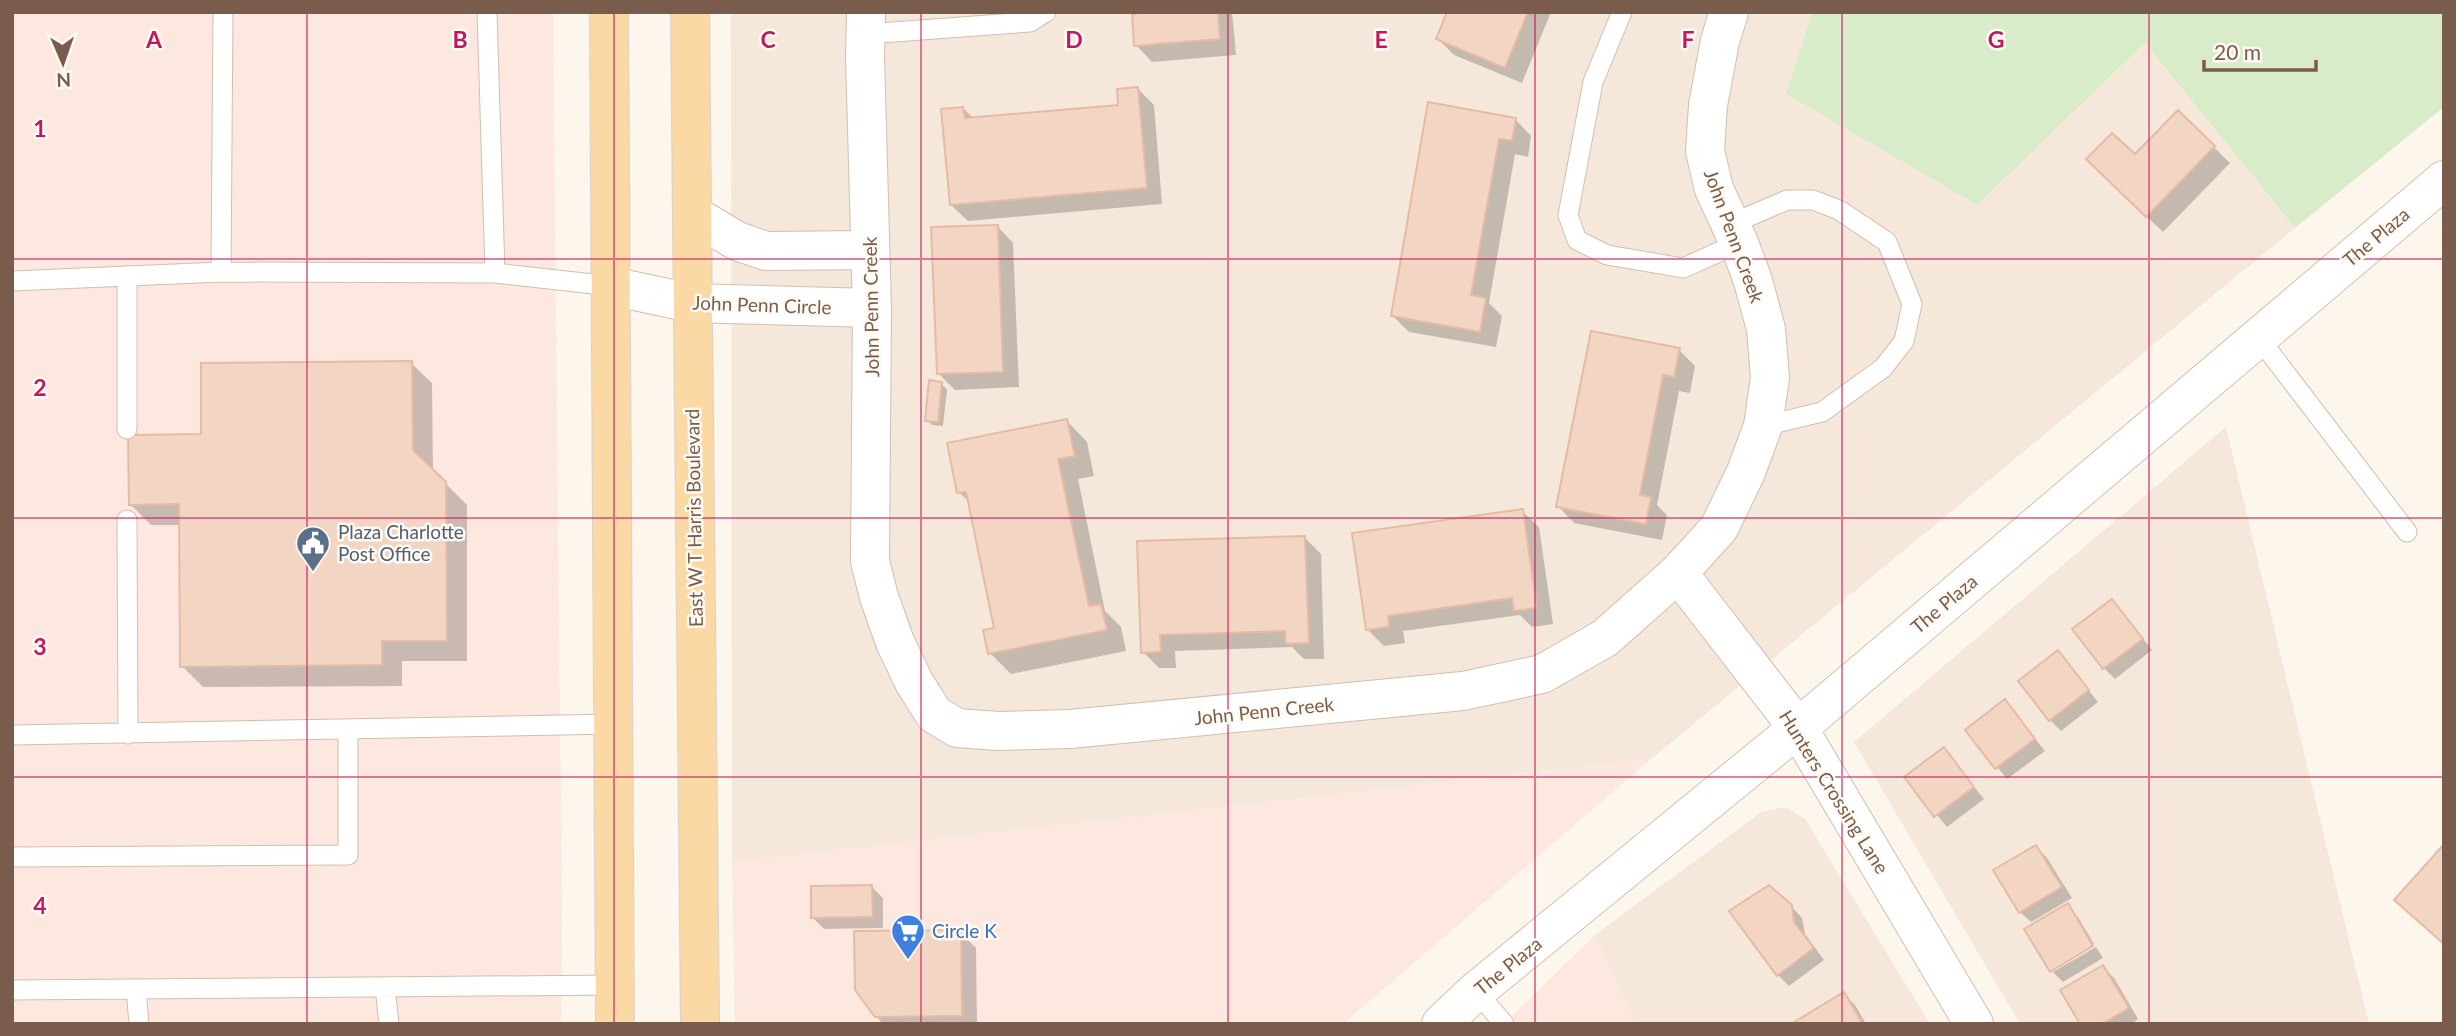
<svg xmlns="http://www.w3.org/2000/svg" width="2456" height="1036" viewBox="0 0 2456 1036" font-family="Lato,sans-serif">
<rect width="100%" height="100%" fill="#fdf6ec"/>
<path fill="#f5e8da" d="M731 12H1812L1786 94 1977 205 2145 43 2295 228 1651 759 732 862Z
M2226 427 2369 1024H2020L1854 742Z
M1786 807 1805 819 1930 1024H1635L1595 935 1761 812Z"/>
<path fill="#fde8e0" d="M12 12H553L562 926 561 1024H12Z
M1651 759 1343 1024H735L732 862Z
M1595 935 1635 1024H1504Z"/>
<path fill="#d8ecc9" d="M1812 12H2444V107L2295 228 2145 43 1977 205 1786 94Z"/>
<path fill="#0003" d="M1143 12H1232L1236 55 1152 62 1136 45Z
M1449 12H1551L1522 83 1454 55 1438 39Z
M1138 89 1154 105 1162 204 968 221 951 205 963 108 974 119 1120 106Z
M1430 104 1515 119 1531 136 1528 157 1515 154 1489 303 1502 316 1496 347 1409 332 1393 316Z
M2178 112 2230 163 2163 232 2104 176 2135 157Z
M997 226 1013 243 1019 387 955 390 938 373Z
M1679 350 1695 366 1690 393 1679 391 1657 505 1667 515 1662 540 1574 523 1558 506Z
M411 363 432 383 433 471 467 505V661H402V686L203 687 182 666 181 525H151L130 504 203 436Z
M941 384 947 389 943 426 932 425 927 420Z
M1067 421 1087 442 1094 476 1078 479 1105 611 1121 627 1126 651 1011 674 990 653 996 629 971 504 959 492Z
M1522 511 1539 527 1553 624 1532 627 1520 615 1403 631 1405 643 1384 646 1368 630Z
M1304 537 1321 554 1324 659H1304L1292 647 1175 651 1176 668H1159L1143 652 1139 543Z
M2112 601 2152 650 2115 679 2104 668Z
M2058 653 2098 702 2061 731 2050 720Z
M2005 701 2045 751 2007 779 1967 730Z
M1943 749 1984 799 1947 827 1906 778Z
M2036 847 2047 858 2072 898 2031 922 2020 912Z
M872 887 883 898V928L824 929 813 918Z
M1791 906 1802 918 1805 934 1824 960 1789 986 1778 975Z
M2067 906 2078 917 2094 944 2052 969V971L2027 930Z
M960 932 976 948 977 1024H883L876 1016Z
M2096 947 2103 958 2063 982 2053 972Z
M2103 967 2114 978 2138 1019 2131 1024H2082Z
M1844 994 1855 1005 1866 1024H1795Z"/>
<path fill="#f3d5c3" stroke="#e6bba3" stroke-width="2" d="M1141 12H1218L1220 39 1134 46 1132 15Z
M1447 12H1528L1505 68 1436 39Z
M1138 87 1147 188 950 205 941 109 963 107 965 118 1118 105 1117 89Z
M1428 102 1516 118 1512 141 1499 139 1471 295 1486 298 1480 332 1391 316Z
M2178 110 2215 146 2146 217 2086 159 2112 133 2135 154Z
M998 225 1003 372 937 374 931 227Z
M1591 331 1680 348 1674 377 1663 375 1640 495 1651 497 1646 524 1556 507Z
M412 361 413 450 446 482 447 641H382V665L180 667 179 504 129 505 128 435 201 434V363Z
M929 380 942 382 938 422 925 421Z
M1067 419 1075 456 1058 459 1089 606 1101 604 1107 630 988 654 983 630 994 628 966 492 957 493 947 443Z
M1523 509 1537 608 1514 611 1512 598 1388 616 1389 627 1366 630 1352 533Z
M1305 536 1309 643 1286 644 1285 631 1160 635 1161 652 1141 653 1137 541Z
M2112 599 2143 639 2103 669 2072 629Z
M2058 650 2089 690 2049 721 2018 681Z
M2005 699 2035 739 1995 769 1965 730Z
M1944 747 1974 787 1934 817 1904 777Z
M2444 844V944L2394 900Z
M2036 845 2062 887 2019 913 1993 870Z
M872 885 873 917 811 918V886Z
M1769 885 1792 905 1794 922 1814 948 1777 976 1729 911Z
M2068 903 2093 946 2050 972 2024 929Z
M961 930 962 1016 875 1017 855 990 854 931Z
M2103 965 2129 1008 2102 1024H2080L2060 990Z
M1844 992 1863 1024H1791Z"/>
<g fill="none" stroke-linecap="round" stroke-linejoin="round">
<g stroke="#d1beb0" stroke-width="21">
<path id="service" d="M487 12 495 273
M1622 12 1593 82 1568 215 1577 240 1607 255 1683 268 1739 243
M866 34 1030 22 1046 12
M1731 224 1787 200H1813L1839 210 1887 242 1912 304 1904 341 1883 368 1822 412 1763 426
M221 272 223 12
M127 276V429
M12 281 221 272 495 273 611 286
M2258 337 2407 532
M127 520 128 734
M12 735 613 724
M12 857 348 855V730
M385 987 389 1024
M136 989 139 1024
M12 990 615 985
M1476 991 1504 1024"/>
</g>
<g stroke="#d1beb0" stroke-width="40">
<path id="minor" d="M866 12 865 57 872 308 870 561 879 597 895 642 914 682 934 714 957 728 998 731 1070 729 1463 691 1542 674 1605 638 1678 573 1719 528 1746 472 1763 426 1770 378 1766 329 1753 281 1739 243 1714 189 1705 151 1708 105 1720 41 1729 12
M692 214 737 241 766 251 870 250
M611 286 691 303 872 308
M1678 573 1798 728 1974 1024"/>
</g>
<g stroke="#d6c0b0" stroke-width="40">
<path id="secondary" d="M1441 1024 1476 991 1798 728 2444 180"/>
</g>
<g stroke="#dad1cd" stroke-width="40">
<path id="primary" d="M609 12 615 1024
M690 12 700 1024"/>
</g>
<use href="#service" stroke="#fff" stroke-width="19"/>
<use href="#minor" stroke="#fff" stroke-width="38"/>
<use href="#secondary" stroke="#fff" stroke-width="38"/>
<use href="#primary" stroke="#fbd9a5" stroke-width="38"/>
</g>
<path fill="none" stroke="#c2185b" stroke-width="2" stroke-opacity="0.55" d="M307 12V1024M614 12V1024M921 12V1024M1228 12V1024M1535 12V1024M1842 12V1024M2149 12V1024M12 259H2444M12 518H2444M12 777H2444"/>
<defs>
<g id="civic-pin" transform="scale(1.75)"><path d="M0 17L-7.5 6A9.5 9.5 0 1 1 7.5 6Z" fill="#5c6f8a" stroke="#fffaf3"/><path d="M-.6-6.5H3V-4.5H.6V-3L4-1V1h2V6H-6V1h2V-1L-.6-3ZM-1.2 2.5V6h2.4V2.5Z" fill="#fff"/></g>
<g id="supermarket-pin" transform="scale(1.75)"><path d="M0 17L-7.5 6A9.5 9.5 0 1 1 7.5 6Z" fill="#3f7fe0" stroke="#fffaf3"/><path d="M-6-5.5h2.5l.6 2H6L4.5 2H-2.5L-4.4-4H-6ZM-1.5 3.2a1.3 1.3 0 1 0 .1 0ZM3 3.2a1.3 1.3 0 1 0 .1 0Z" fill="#fff"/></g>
</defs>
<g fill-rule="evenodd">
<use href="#civic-pin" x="313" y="543"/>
<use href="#supermarket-pin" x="908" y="931"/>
</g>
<g text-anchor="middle" stroke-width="5" stroke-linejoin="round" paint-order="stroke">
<g font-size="19" fill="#7a5c4d" stroke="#fffaf3">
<text transform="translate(1734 236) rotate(70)" y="7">John Penn Creek</text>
<text transform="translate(2376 237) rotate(-40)" y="7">The Plaza</text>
<text transform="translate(762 305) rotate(2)" y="7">John Penn Circle</text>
<text transform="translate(871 307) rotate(-91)" y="7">John Penn Creek</text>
<text transform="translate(694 518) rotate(-91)" y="7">East W T Harris Boulevard</text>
<text transform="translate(1944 604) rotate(-40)" y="7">The Plaza</text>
<text transform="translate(1264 711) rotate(-6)" y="7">John Penn Creek</text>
<text transform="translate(1834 792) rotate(58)" y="7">Hunters Crossing Lane</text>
<text transform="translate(1508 966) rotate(-39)" y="7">The Plaza</text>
</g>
<g font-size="19" fill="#4e5e75" stroke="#fffaf3" text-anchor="start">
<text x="338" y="539">Plaza Charlotte<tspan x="338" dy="22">Post Office</tspan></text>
</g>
<g font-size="19" fill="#366cbe" stroke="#fffaf3" text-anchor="start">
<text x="932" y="938">Circle K</text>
</g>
</g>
<g font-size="23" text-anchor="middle" font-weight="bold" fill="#c2185b" stroke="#fffaf3" stroke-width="5" stroke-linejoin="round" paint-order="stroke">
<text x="154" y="48">A</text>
<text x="460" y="48">B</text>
<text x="768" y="48">C</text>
<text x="1074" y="48">D</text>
<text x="1381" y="48">E</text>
<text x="1688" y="48">F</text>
<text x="1996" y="48">G</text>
<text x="40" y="137">1</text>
<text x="40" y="396">2</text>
<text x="40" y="655">3</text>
<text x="40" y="914">4</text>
</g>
<rect width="2456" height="1036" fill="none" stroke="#7a5c4d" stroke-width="28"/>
<g transform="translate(63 63) rotate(178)" stroke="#fffaf3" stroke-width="5" paint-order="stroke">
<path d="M0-5L12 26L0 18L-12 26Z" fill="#7a5c4d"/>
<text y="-10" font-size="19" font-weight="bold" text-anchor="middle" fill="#7a5c4d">N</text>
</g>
<path d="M2204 60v10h112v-10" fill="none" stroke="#7a5c4d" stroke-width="3.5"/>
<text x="2214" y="60" font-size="21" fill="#7a5c4d" stroke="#fffaf3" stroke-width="5" paint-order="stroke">20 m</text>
</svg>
